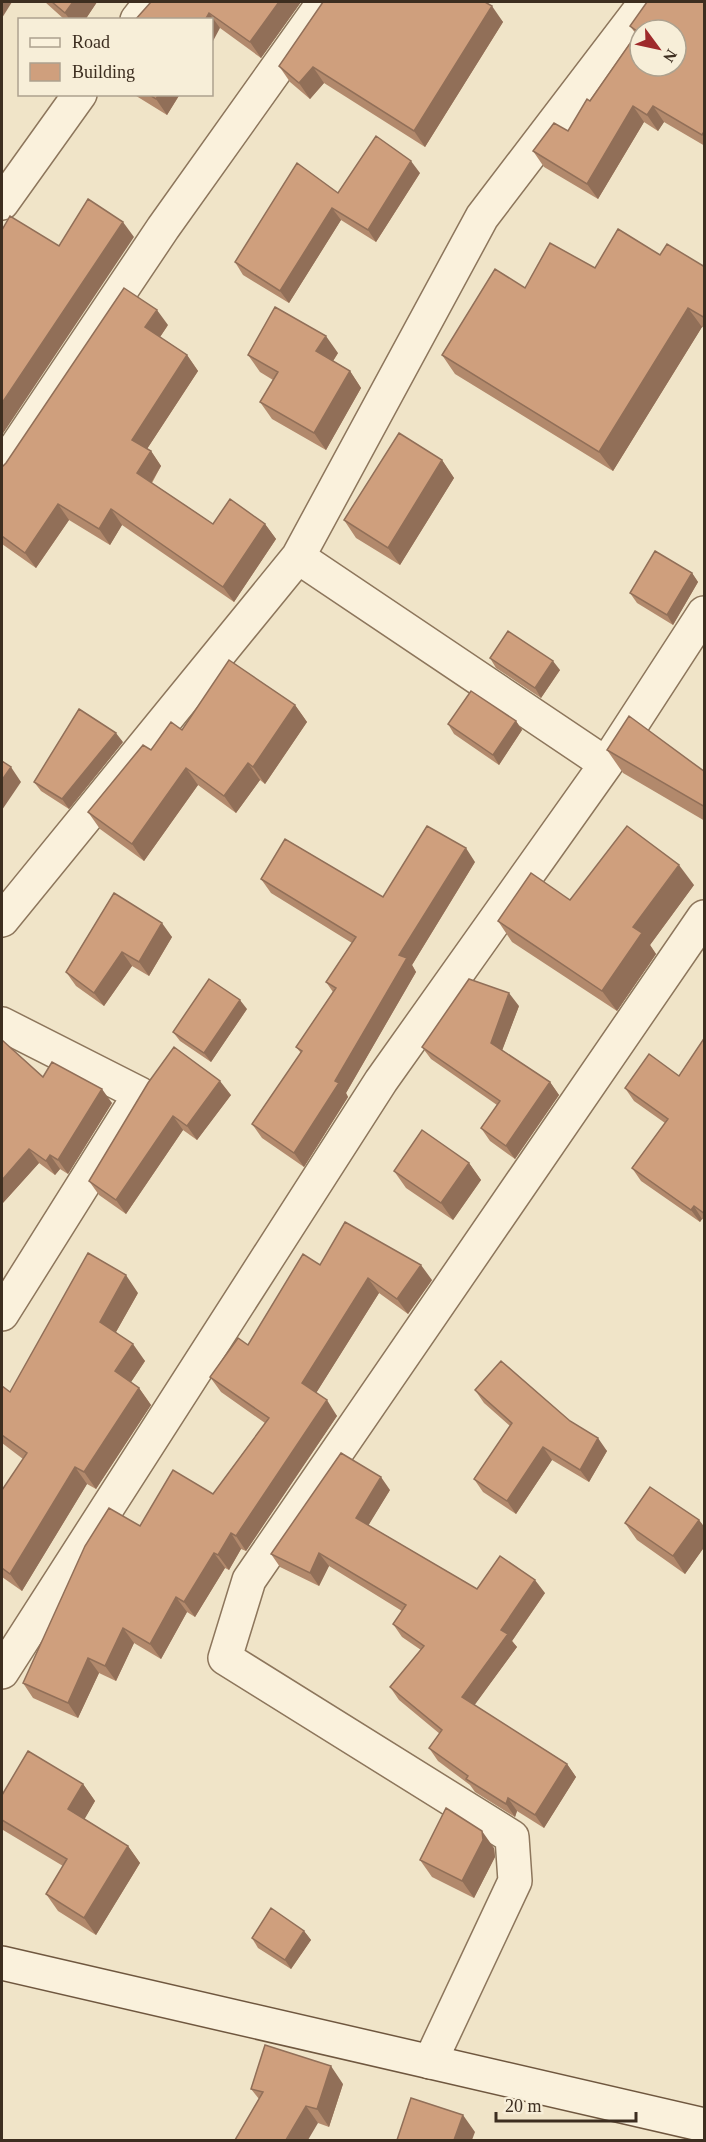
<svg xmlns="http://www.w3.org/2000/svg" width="706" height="2142" viewBox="0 0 706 2142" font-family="Georgia,serif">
<rect width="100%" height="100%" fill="#f0e4c8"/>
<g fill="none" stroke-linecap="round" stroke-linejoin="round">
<g stroke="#8d765c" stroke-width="36">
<path id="street" d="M137 20 151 2
M2 203 80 94
M2 468 163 228 324 2
M606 764 298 557 482 217 646 2
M2 920 298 557
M2 1024 140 1094 2 1314
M2 1672 381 1081 606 764 704 613
M430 2062 515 1881 512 1837 225 1658 249 1580 704 917"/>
</g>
<g stroke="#6f573f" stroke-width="36">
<path id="secondary" d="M2 1963 704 2125"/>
</g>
<use href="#street" stroke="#faf1dc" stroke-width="33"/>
<use href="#secondary" stroke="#faf1dc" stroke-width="33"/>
</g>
<path fill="#b2896c" d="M45 2H97L85 20H65Z
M301 2 261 58 220 28 135 20Z
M486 2 503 22 425 147 324 83 310 99 290 82 279 66Z
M705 2V146L664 122 658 131 644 122 598 199 544 167 533 151 568 131 636 34 630 26Z
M133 94H180L167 115Z
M420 173 376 242 341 220 289 303 243 275 235 262 338 193Z
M660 255 705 267V328L702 327 613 471 455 374 442 355 525 288 595 268Z
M168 325 160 337 187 355 198 371 147 449 151 451 161 466 152 483 213 524H265L276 539 234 602 122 525 110 545 69 520 36 568 2 544V467Z
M338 353 333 361 350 371 361 388 326 450 272 419 260 402 273 380 260 372 248 355Z
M442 460 454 478 400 565 356 538 344 520Z
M692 573 698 582 673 625 637 603 630 593Z
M490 658 560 670 541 698 496 668Z
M295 705 307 722 265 784 260 780 236 813 198 785 144 861 100 829 88 812 151 750 182 730Z
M516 721 522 730 499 765 454 734 448 724Z
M123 742 69 809 41 791 34 782Z
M607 750 705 772V821L623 773Z
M475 862 412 965 416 972 346 1093 348 1097 304 1167 262 1138 252 1124 301 1053 296 1047 333 992 326 982 352 943 271 893 261 879 383 897Z
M694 885 650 945 656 954 617 1011 512 942 498 921 570 900Z
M114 893 172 937 149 976 132 966 104 1006 76 986 66 972Z
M519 1006 502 1050 550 1082 559 1095 515 1159 490 1141 481 1128 497 1105 431 1059 422 1047Z
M247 1009 211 1062 180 1041 173 1032Z
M705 1037V1220L702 1219 700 1222 641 1181 632 1168 665 1123 634 1101 625 1088 679 1076Z
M43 1077 112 1103 68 1174 60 1169 55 1175 39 1163 2 1204Z
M148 1083 231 1095 197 1140 183 1130 126 1214 99 1195 89 1181Z
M469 1163 481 1180 453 1220 406 1188 394 1171Z
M320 1265 432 1280 408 1314 379 1293 316 1393 337 1416 246 1551 241 1549 229 1570 225 1568 195 1617 187 1612 161 1659 134 1643 116 1681 99 1673 78 1718 33 1698 23 1683 140 1526 213 1494 265 1423 221 1392 210 1377 248 1345Z
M138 1293 116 1332 145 1361 131 1382 139 1388 151 1405 96 1489 87 1484 22 1591 2 1577V1490L23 1459 2 1443V1386L10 1392Z
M475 1390 570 1421 607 1451 589 1482 552 1460 516 1514 483 1492 474 1479 510 1426 484 1403Z
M390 1490 368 1525 477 1589 545 1593 512 1641 517 1647 474 1705 567 1764 576 1777 544 1828 517 1811 515 1817 475 1792 470 1785 438 1761 429 1748 440 1734 399 1700 390 1687 421 1650 402 1637 393 1624 402 1611 329 1566 319 1586 280 1567 271 1554Z
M699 1520 705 1528V1546L685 1574 637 1540 625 1523Z
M83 1784 95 1801 84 1819 128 1846 140 1863 96 1935 58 1911 46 1894 63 1866 3 1830 2 1829V1795Z
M494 1848 495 1857 474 1898 432 1877 420 1860Z
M304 1931 311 1940 291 1969 258 1948 252 1938Z
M343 2084 329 2127 318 2123 259 2099 251 2089Z"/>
<path fill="#916f58" d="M2 2H12L2 18Z
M73 2H97L85 20H70L65 13Z
M279 2H301L261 58 250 42Z
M492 6 503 22 425 147 414 131Z
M209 13 220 28 212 43V20H205Z
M313 67 324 83 310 99 299 83Z
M159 94H180L167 115 156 99Z
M633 106 644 122 598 199 587 184Z
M653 106 664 122 658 131 647 115Z
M411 161 420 173 376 242 368 230Z
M332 208 341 220 289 303 280 291Z
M123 222 134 237 2 435V403Z
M688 308 702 327 613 471 599 452Z
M157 310 168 325 156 343 145 327Z
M326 336 338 353 328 369 316 351Z
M187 355 198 371 143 455 132 440Z
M350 371 361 388 326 450 314 433Z
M151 451 161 466 148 488 137 473Z
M442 460 454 478 400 565 388 548Z
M58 504 69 520 36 568 25 553Z
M111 509 122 525 110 545 99 529Z
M265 524 276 539 234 602 223 587Z
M692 573 698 582 673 625 667 615Z
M553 661 560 670 541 698 535 688Z
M295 705 307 722 265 784 253 767Z
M516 721 522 730 499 765 493 755Z
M116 733 123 742 69 809 62 799Z
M248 763 260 780 236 813 224 796Z
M11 767 21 782 2 810V780Z
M186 768 198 785 144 861 132 844Z
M466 848 475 862 412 965 416 972 346 1093 348 1097 304 1167 294 1153 335 1081 399 955Z
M679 865 694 885 650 945 656 954 617 1011 602 991 633 927Z
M162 923 172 937 149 976 139 962Z
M122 952 132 966 104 1006 94 993Z
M509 993 519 1006 500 1056 491 1043Z
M240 1000 247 1009 211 1062 204 1053Z
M220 1081 231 1095 197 1140 187 1126Z
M550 1082 559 1095 515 1159 506 1146Z
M102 1089 112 1103 68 1174 58 1160Z
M173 1116 183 1130 126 1214 116 1200Z
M29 1149 39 1163 2 1204V1180Z
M50 1155 60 1169 55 1175 46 1161Z
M469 1163 481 1180 453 1220 441 1203Z
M694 1206 702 1219 700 1222 691 1210Z
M421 1265 432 1280 408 1314 397 1299Z
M126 1275 138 1293 112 1339 100 1322Z
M368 1278 379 1293 313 1398 302 1383Z
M133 1344 145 1361 127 1388 115 1371Z
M139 1388 151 1405 96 1489 84 1472Z
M327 1400 337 1416 246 1551 236 1536Z
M598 1438 607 1451 589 1482 580 1470Z
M543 1447 552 1460 516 1514 507 1501Z
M75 1467 87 1484 22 1591 10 1574Z
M381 1477 390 1490 365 1531 356 1518Z
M699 1520 705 1528V1546L685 1574 673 1556Z
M231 1533 241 1549 229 1570 218 1555Z
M214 1553 225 1568 195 1617 184 1602Z
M319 1553 329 1566 319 1586 310 1573Z
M535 1580 545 1593 512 1641 517 1647 471 1710 462 1697 501 1630Z
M176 1597 187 1612 161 1659 150 1644Z
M123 1628 134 1643 116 1681 105 1666Z
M88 1658 99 1673 78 1718 68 1703Z
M567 1764 576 1777 544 1828 535 1815Z
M83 1784 95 1801 80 1827 68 1809Z
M508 1798 517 1811 515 1817 506 1804Z
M482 1831 494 1848 495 1857 474 1898 462 1881Z
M128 1846 140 1863 96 1935 84 1918Z
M304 1931 311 1940 291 1969 285 1960Z
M331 2066 343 2084 329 2127 317 2109Z
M306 2106 318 2123 308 2140H286Z
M463 2115 475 2132 472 2140H454Z"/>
<path fill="#cf9f7d" stroke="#916f58" stroke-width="1.5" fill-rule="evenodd" d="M52 2H73L65 13Z
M151 2H279L250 42 209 13 205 20H135Z
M323 2H485L492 6 414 131 313 67 299 83 279 66Z
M647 2H705V130L702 135 653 106 647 115 633 106 587 184 533 151 554 123 568 131 587 99 590 101 638 32 630 26ZM640 30H676V66H640Z
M148 94H159L156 99Z
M376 136 411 161 368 230 332 208 280 291 235 262 297 163 338 193Z
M88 199 123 222 2 403V230L10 216 59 246Z
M618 229 660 255 667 244 705 267V318L688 308 599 452 442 355 495 269 525 288 550 243 595 268Z
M124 288 157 310 145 327 187 355 132 440 151 451 137 473 213 524 230 499 265 524 223 587 111 509 99 529 58 504 25 553 2 536V467L6 463Z
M275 307 326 336 316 351 350 371 314 433 260 402 278 372 248 355Z
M399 433 442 460 388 548 344 520Z
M655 551 692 573 667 615 630 593Z
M508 631 553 661 535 688 490 658Z
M229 660 295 705 253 767 248 763 224 796 186 768 132 844 88 812 143 745 151 750 171 722 182 730Z
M471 691 516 721 493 755 448 724Z
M79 709 116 733 62 799 34 782Z
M629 716 705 772V807L607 750Z
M2 761 11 767 2 780Z
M427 826 466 848 399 955 407 958 335 1081 339 1083 294 1153 252 1124 302 1051 296 1047 336 988 326 982 356 937 261 879 285 839 383 897Z
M627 826 679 865 633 927 642 933 602 991 498 921 531 873 570 900Z
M114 893 162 923 139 962 122 952 94 993 66 972Z
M209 979 240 1000 204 1053 173 1032Z
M469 979 509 993 491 1043 550 1082 506 1146 481 1128 500 1101 422 1047Z
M705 1037V1214L694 1206 691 1210 632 1168 668 1119 625 1088 649 1054 679 1076Z
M2 1040 43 1077 52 1062 102 1089 58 1160 50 1155 46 1161 29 1149 2 1180Z
M174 1047 220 1081 187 1126 173 1116 116 1200 89 1181 148 1083Z
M422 1130 469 1163 441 1203 394 1171Z
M345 1222 421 1265 397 1299 368 1278 302 1383 327 1400 236 1536 231 1533 218 1555 214 1553 184 1602 176 1597 150 1644 123 1628 105 1666 88 1658 68 1703 23 1683 85 1546 109 1508 140 1526 173 1470 213 1494 269 1418 210 1377 238 1338 248 1345 303 1254 320 1265Z
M88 1253 126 1275 100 1322 133 1344 115 1371 139 1388 84 1472 75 1467 10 1574 2 1568V1490L27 1453 2 1435V1386L10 1392Z
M501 1361 570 1421 598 1438 580 1470 543 1447 507 1501 474 1479 512 1423 475 1390Z
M341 1453 381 1477 356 1518 477 1589 500 1556 535 1580 501 1630 508 1634 462 1697 567 1764 535 1815 508 1798 506 1804 466 1779 468 1776 429 1748 442 1730 390 1687 424 1646 393 1624 406 1605 319 1553 310 1573 271 1554Z
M650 1487 699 1520 673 1556 625 1523Z
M28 1751 83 1784 68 1809 128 1846 84 1918 46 1894 67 1859 2 1820V1795Z
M446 1808 482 1831 483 1840 462 1881 420 1860Z
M271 1908 304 1931 285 1960 252 1938Z
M265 2045 331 2066 317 2109 306 2106 286 2140H235L263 2092 251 2089Z
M411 2098 463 2115 454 2140H397Z"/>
<rect width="706" height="2142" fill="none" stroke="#3d2e20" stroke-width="6"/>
<rect x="18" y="18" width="195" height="78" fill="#f7eed8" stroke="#ada18e" stroke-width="1.5"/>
<rect x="30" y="38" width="30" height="9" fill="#faf1dc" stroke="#ada18e" stroke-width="1.5"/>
<text x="72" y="48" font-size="18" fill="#3d2e20">Road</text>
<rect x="30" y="63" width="30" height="18" fill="#cf9f7d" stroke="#ada18e" stroke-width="1.5"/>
<text x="72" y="78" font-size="18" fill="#3d2e20">Building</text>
<g transform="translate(658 48) rotate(123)"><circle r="28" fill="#f7eed8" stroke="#ada18e" stroke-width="1.5"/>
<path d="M0-4.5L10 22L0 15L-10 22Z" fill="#9e2a2b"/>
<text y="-9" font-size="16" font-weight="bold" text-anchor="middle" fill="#3d2e20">N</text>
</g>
<path d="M496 2112v9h140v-9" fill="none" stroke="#3d2e20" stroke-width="3"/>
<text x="505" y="2112" font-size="18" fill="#3d2e20" stroke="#f7eed8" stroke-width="4.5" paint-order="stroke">20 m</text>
</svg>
